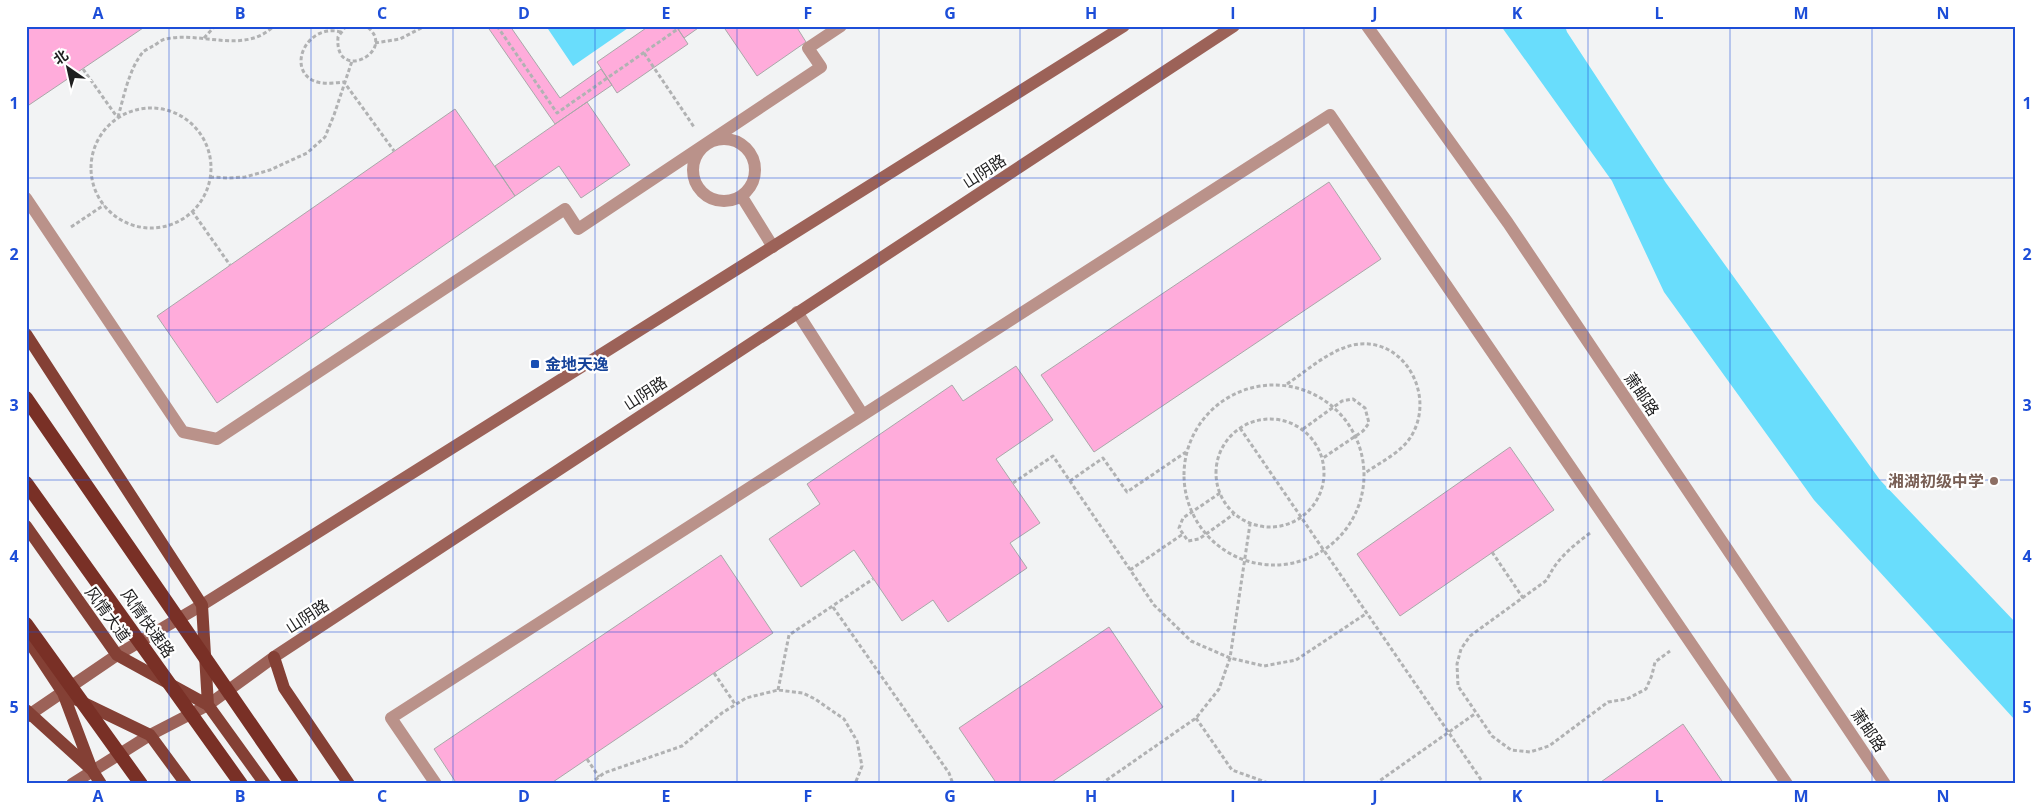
<svg xmlns="http://www.w3.org/2000/svg" width="2041" height="810" viewBox="0 0 2041 810" font-family="'Open Sans','Noto Sans SC',sans-serif">
<rect width="100%" height="100%" fill="#f2f3f4"/>
<path fill="#69ddfc" d="M546 26H631L573 66Z
M1501 26H1565L1567 32 1666 183 1880 480 2015 622V720L1814 500 1664 292 1612 181Z"/>
<path fill="#ffacdb" stroke="#a9a8a9" d="M26 26H146L26 107Z
M487 26H510L560 98 601 69 612 85 555 124Z
M649 26H676L688 44 617 93 597 62Z
M676 26H701L684 38Z
M723 26H796L806 42 757 76Z
M587 102 630 165 581 198 559 166 515 196 495 166Z
M455 109 515 196 217 403 157 316Z
M1329 182 1381 259 1094 452 1041 375Z
M1016 366 1053 420 996 459 1040 523 1010 543 1027 568 948 622 933 600 902 621 854 550 801 587 769 539 820 504 807 484 952 385 963 401Z
M1510 447 1554 510 1400 616 1357 554Z
M721 555 773 633 550 784H457L434 749Z
M1109 627 1163 707 1049 784H997L959 728Z
M1683 724 1724 784H1598Z"/>
<g fill="none" stroke-linecap="round" stroke-linejoin="round">
<path stroke="#b1b2b3" stroke-width="3" stroke-dasharray="4 2.5" stroke-linecap="butt" d="M346 26 338 37C334 85 400 50 366 26
M497 26 557 113 682 26
M341 32C308 23 287 66 312 80 322 85 334 83 344 82L394 151
M204 38 215 26
M375 43 400 39 425 26
M644 53 694 127
M83 69 117 117
M91 168a60 60 0 1 1 120 0a60 60 0 1 1-120 0Z
M118 117C124 96 129 69 143 52 145 50 150 48 153 46 157 44 162 39 166 39 202 31 244 55 274 26
M210 177 228 178 245 177 270 170 307 153 325 137 334 115 352 61
M192 211 230 265
M71 227 104 205
M1287 384C1308 370 1328 351 1353 345 1401 335 1434 390 1414 431 1405 451 1382 461 1365 473
M1184 475a90 90 0 1 1 180 0a90 90 0 1 1-180 0Z
M1216 473a54 54 0 1 1 108 0a54 54 0 1 1-108 0Z
M1240 428 1484 784
M1303 429 1342 401 1353 399 1365 408 1369 423 1363 431 1323 458
M1070 481 1103 458 1127 492 1186 452
M1013 483 1053 456 1154 605 1191 641 1230 658 1264 666 1296 660 1367 613
M1220 493 1183 518 1179 528 1188 541 1199 539 1234 514
M1590 533C1573 546 1556 559 1547 580L1470 636 1461 649 1457 664 1458 686 1492 736 1511 750 1530 752 1549 746 1608 702 1627 699 1646 689 1652 675 1655 662 1670 651
M1492 552 1523 598
M1130 570 1183 534
M833 607 949 773 953 784
M714 673 735 704
M778 690 789 635 873 579
M1196 718 1232 770 1271 784
M587 759 599 777
M590 784 604 773 682 746 722 713 746 698 778 690 803 693 815 699 844 719 857 741 862 766 855 784
M1101 784 1196 718 1219 689 1230 658 1250 524
M1375 784 1476 713"/>
<path stroke="#ba928a" stroke-width="12" d="M693 170a31 31 0 1 1 62 0a31 31 0 1 1-62 0Z
M742 197 773 247
M26 198 183 432 217 439 565 209 578 229 821 67 808 48 841 26
M797 312 863 415
M436 784 391 718 1330 115 1787 784"/>
<path stroke="#ba928a" stroke-width="12" d="M1367 26 1508 223 1885 784"/>
<path stroke="#9c6258" stroke-width="12" d="M26 717 117 655 202 605 1124 26
M72 784 150 735 208 705 274 657 1234 26"/>
<path stroke="#844035" stroke-width="12" d="M26 334 202 605 208 705
M26 526 117 655 208 705 265 784
M26 637 63 693 92 770
M274 657 284 688 349 784
M63 693 150 735 186 784
M26 710 92 770 101 784"/>
<path stroke="#793026" stroke-width="14" d="M26 398 292 784
M26 483 241 784
M26 624 141 784"/>
</g>
<path fill="none" stroke="#1d4ed8" stroke-width="1" stroke-opacity="0.55" d="M169 26V784M311 26V784M453 26V784M595 26V784M737 26V784M879 26V784M1020 26V784M1162 26V784M1304 26V784M1446 26V784M1588 26V784M1730 26V784M1872 26V784M26 178H2015M26 330H2015M26 480H2015M26 632H2015"/>
<rect fill="#1a4fb4" stroke="#fff" stroke-width="2" x="530" y="359" width="10" height="10" rx="2.5"/>
<circle fill="#8d6e63" stroke="#fff" stroke-width="2" cx="1994" cy="481" r="5"/>
<g text-anchor="middle" stroke-width="4.5" stroke-linejoin="round" paint-order="stroke">
<g font-size="16" fill="#1e1e1f" stroke="#fff">
<text transform="translate(984 171) rotate(-33)" y="6">山阴路</text>
<text transform="translate(645 393) rotate(-33)" y="6">山阴路</text>
<text transform="translate(1642 394) rotate(56)" y="6">萧邮路</text>
<text transform="translate(108 614) rotate(54)" y="6">风情大道</text>
<text transform="translate(307 616) rotate(-33)" y="6">山阴路</text>
<text transform="translate(148 623) rotate(55)" y="6">风情快速路</text>
<text transform="translate(1869 730) rotate(56)" y="6">萧邮路</text>
</g>
<g font-size="16" font-weight="bold" fill="#164399" stroke="#fff" text-anchor="start">
<text x="545" y="370">金地天逸</text>
</g>
<g font-size="16" font-weight="bold" fill="#785e54" stroke="#fff" text-anchor="end">
<text x="1984" y="487">湘湖初级中学</text>
</g>
</g>
<rect width="2041" height="810" fill="none" stroke="#ffffff" stroke-width="55"/>
<g transform="translate(68 68) rotate(326)" stroke="#ffffff" stroke-width="4" paint-order="stroke">
<path d="M0-4L9 19L0 12L-9 19Z" fill="#1e1e1f"/>
<text y="-8" font-size="14" font-weight="bold" text-anchor="middle" fill="#1e1e1f">北</text>
</g>
<rect x="28" y="28" width="1986" height="754" fill="none" stroke="#1d4ed8" stroke-width="2"/>
<g font-size="16" text-anchor="middle" font-weight="bold" fill="#1d4ed8">
<text x="98" y="19">A</text>
<text x="240" y="19">B</text>
<text x="382" y="19">C</text>
<text x="524" y="19">D</text>
<text x="666" y="19">E</text>
<text x="808" y="19">F</text>
<text x="950" y="19">G</text>
<text x="1091" y="19">H</text>
<text x="1233" y="19">I</text>
<text x="1375" y="19">J</text>
<text x="1517" y="19">K</text>
<text x="1659" y="19">L</text>
<text x="1801" y="19">M</text>
<text x="1943" y="19">N</text>
<text x="14" y="109">1</text>
<text x="2027" y="109">1</text>
<text x="14" y="260">2</text>
<text x="2027" y="260">2</text>
<text x="14" y="411">3</text>
<text x="2027" y="411">3</text>
<text x="14" y="562">4</text>
<text x="2027" y="562">4</text>
<text x="14" y="713">5</text>
<text x="2027" y="713">5</text>
<text x="98" y="802">A</text>
<text x="240" y="802">B</text>
<text x="382" y="802">C</text>
<text x="524" y="802">D</text>
<text x="666" y="802">E</text>
<text x="808" y="802">F</text>
<text x="950" y="802">G</text>
<text x="1091" y="802">H</text>
<text x="1233" y="802">I</text>
<text x="1375" y="802">J</text>
<text x="1517" y="802">K</text>
<text x="1659" y="802">L</text>
<text x="1801" y="802">M</text>
<text x="1943" y="802">N</text>
</g>
</svg>
